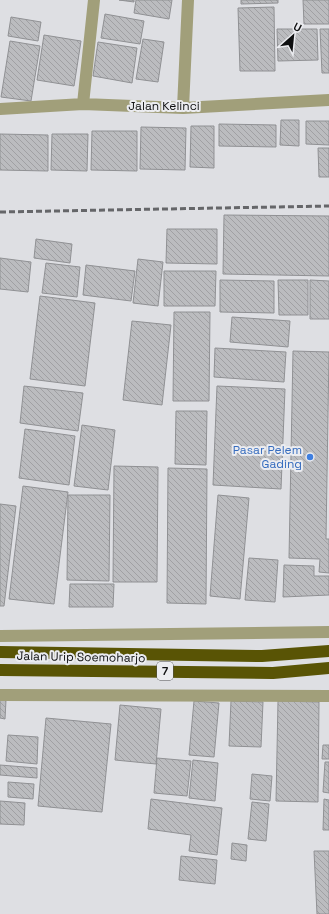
<svg xmlns="http://www.w3.org/2000/svg" width="329" height="914" viewBox="0 0 329 914" font-family="'Space Grotesk',sans-serif">
<defs>
<pattern id="building-back-hatch" width="6" height="6" patternUnits="userSpaceOnUse"><rect width="6" height="6" fill="#bbbcbf"/><path d="M-1 5l2 2M0 0l6 6M5-1l2 2" fill="none" stroke="#a0a0a3"/></pattern>
</defs>
<rect width="100%" height="100%" fill="#dedfe3"/>
<path fill="url(#building-back-hatch)" stroke="#909194" d="M119 0H134V2Z
M136 0H172L169 19 134 13Z
M241 0H278V3L241 4Z
M303 0H329V24H304Z
M274 7 275 71H240L238 8Z
M105 14 144 21 140 44 101 38Z
M11 17 41 22 38 41 8 36Z
M277 29H317L318 60 278 61Z
M320 29H329V73H322Z
M44 35 81 41 74 86 37 80Z
M143 39 164 42 158 82 136 79Z
M10 41 40 46 31 101 1 97Z
M98 42 137 48 132 83 93 76Z
M281 120H299V146L280 145Z
M306 121H329V145L306 144Z
M219 124 276 125V147L219 146Z
M191 126H214V168L190 167Z
M141 127 186 128 185 170 140 169Z
M92 131H137V171L91 170Z
M0 134 48 135V171L0 170Z
M52 134H88L87 171 51 170Z
M318 148H329V177H319Z
M224 215 329 216V276L223 274Z
M167 229H217V264L166 263Z
M36 239 72 244 70 263 34 258Z
M0 258 31 262 28 292 0 289Z
M138 259 163 262 158 306 133 303Z
M46 263 80 267 77 297 42 293Z
M86 265 135 271 131 301 83 295Z
M164 271H216L215 306H164Z
M220 280 274 281V313L220 312Z
M278 280H308V315H279Z
M310 280 329 281V319H310Z
M40 296 95 303 85 386 30 379Z
M174 312H210L209 401H173Z
M232 317 290 321 288 347 230 342Z
M132 321 171 325 162 405 123 400Z
M215 348 286 352 284 382 214 377Z
M293 351 329 352 326 539H329V573L319 572 320 559 289 558Z
M24 386 83 393 78 431 20 423Z
M217 386 285 389 281 489 213 485Z
M176 411H207L206 465 175 464Z
M82 425 115 430 108 490 74 486Z
M25 429 75 436 69 485 19 478Z
M114 466 158 467 157 582H113Z
M168 468 207 469 206 604 167 603Z
M23 486 68 492 54 604 9 599Z
M68 495H110L109 581 67 580Z
M218 495 249 498 240 599 210 596Z
M0 504 16 506 4 606H0Z
M249 558 278 560 275 602 245 600Z
M284 565 314 566V576H329V595L283 597Z
M70 584H114L113 607H69Z
M0 700H6L5 719 0 718Z
M194 701 219 703 214 757 189 755Z
M231 701 263 702 261 747 229 746Z
M278 701 319 702 318 802 276 801Z
M120 705 161 709 156 764 115 760Z
M46 718 111 724 102 812 38 806Z
M8 735 38 737 37 764 6 761Z
M323 745H329V759H322Z
M157 758 191 761 187 796 154 793Z
M193 760 218 763 215 801 189 798Z
M325 762H329V793L323 792Z
M0 765 37 768V778L0 775Z
M252 774 272 776 270 801 250 799Z
M8 782 34 784 33 799 8 797Z
M151 799 222 808 217 855 189 851 191 835 148 829Z
M324 799 329 800V830H323Z
M0 801 25 803 24 825 0 824Z
M252 802 269 804 266 841 248 839Z
M232 843 247 845 246 861 231 859Z
M314 851H329V914H317Z
M181 856 217 860 215 884 179 880Z"/>
<g fill="none" stroke-linecap="round" stroke-linejoin="round">
<path stroke="#a19f7a" stroke-width="12" d="M83 104 94 0
M183 108 188 0
M0 109 83 104 183 108 329 100
M0 636 329 632
M0 695 329 696"/>
<path stroke="#595405" stroke-width="12" d="M0 652 262 656 329 651
M0 670 273 673 329 668"/>
<path stroke="#656669" stroke-width="3" stroke-dasharray="6 3" stroke-linecap="butt" d="M0 212 329 206"/>
</g>
<circle fill="#3f7fe0" stroke="#ebecf0" stroke-width="1.5" cx="310" cy="457" r="4"/>
<g text-anchor="middle" stroke-width="4" stroke-linejoin="round" paint-order="stroke">
<rect fill="#ebecf0" stroke="#505153" stroke-width="1" x="157" y="662" width="16" height="18" rx="3"/>
<g font-size="11" font-weight="bold" fill="#0e0f10">
<text x="165" y="675">7</text>
</g>
<g font-size="12" fill="#0e0f10" stroke="#ebecf0">
<text x="164" y="110">Jalan Kelinci</text>
<text transform="translate(81 657) rotate(1)" y="4">Jalan Urip Soemoharjo</text>
</g>
<g font-size="12" fill="#366cbe" stroke="#ebecf0" text-anchor="end">
<text x="302" y="454">Pasar Pelem<tspan x="302" dy="14">Gading</tspan></text>
</g>
</g>
<g transform="translate(293 36) rotate(27)" stroke="#ebecf0" stroke-width="3" paint-order="stroke">
<path d="M0-3L7 15L0 10L-7 15Z" fill="#0e0f10"/>
<text y="-6" font-size="11" font-weight="bold" text-anchor="middle" fill="#0e0f10">U</text>
</g>
</svg>
